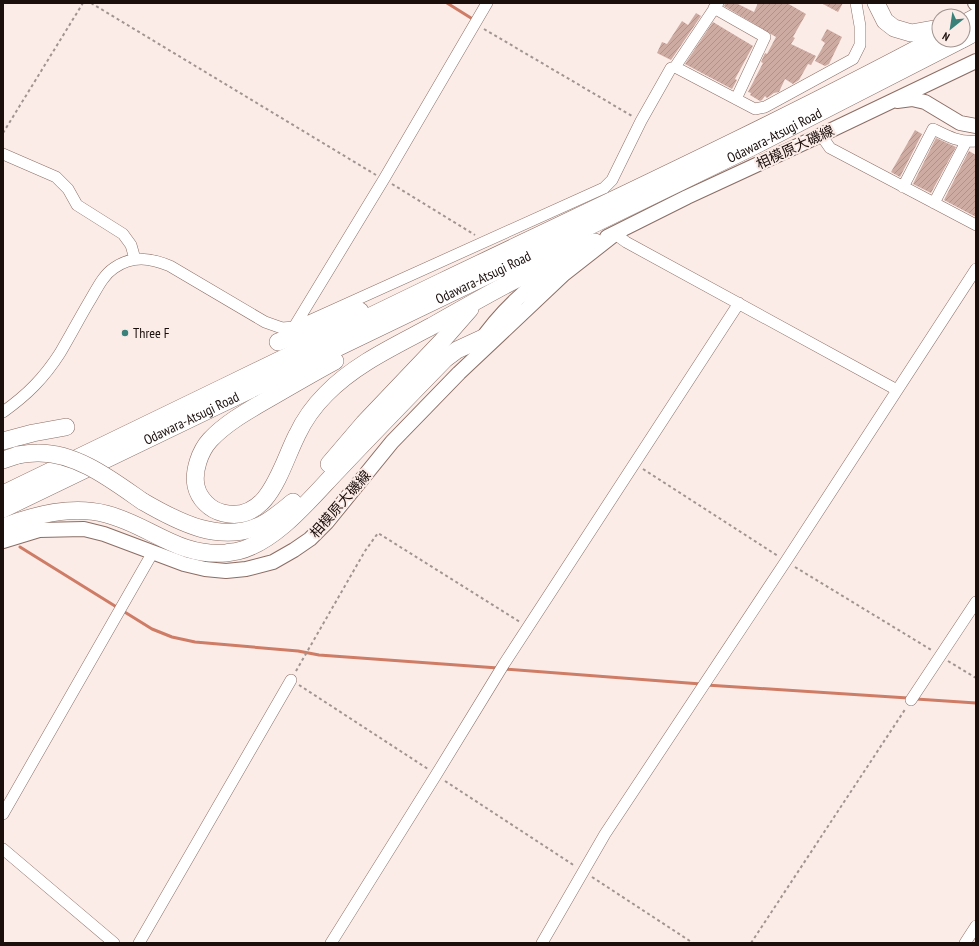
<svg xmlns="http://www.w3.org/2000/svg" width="979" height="946" viewBox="0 0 979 946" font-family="'PT Sans Narrow','Noto Sans JP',sans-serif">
<defs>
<pattern id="building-hatch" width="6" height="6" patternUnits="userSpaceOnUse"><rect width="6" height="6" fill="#ceaba2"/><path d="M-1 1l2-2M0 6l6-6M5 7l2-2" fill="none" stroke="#b0928a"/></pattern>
</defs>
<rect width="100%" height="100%" fill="#fbece8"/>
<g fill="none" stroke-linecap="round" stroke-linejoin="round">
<path stroke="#ce7c65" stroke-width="3" d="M447 3 471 18
M20 547 152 629 172 637 195 642 298 651 319 655 498 668
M505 669 701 684
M706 685 908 698
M916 699 976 703"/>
</g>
<path fill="url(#building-hatch)" d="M725 3H736L754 12 758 3H787L806 14 793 37 795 38 791 44 816 56 811 65 808 64 799 80 793 84 785 79 779 92 774 93 767 98 765 96 762 100 760 101 750 95 751 93 748 92 763 63 761 62 765 53 767 54 776 37 724 6Z
M821 3H843L838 12Z
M696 13 701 16 671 60 657 53 662 42 667 44 682 21 688 25Z
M713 22 753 46 735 79 737 80 732 89 685 64Z
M827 29 842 37 829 64 825 66 815 61 825 43 821 40Z
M915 130 922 134 900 177 891 172Z
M936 138 956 147 931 193 913 184Z
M969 151 976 155V217L944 200Z"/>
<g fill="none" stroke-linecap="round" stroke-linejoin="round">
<g stroke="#8c6d64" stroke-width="12">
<path id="minor" d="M714 8 765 37 736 99
M675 67 755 109 765 107 853 59 860 45V26L856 3
M821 135 830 148 976 225
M3 154 56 177 68 189 77 205 123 234 131 245 135 259
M903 187 933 129C947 136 960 143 976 141
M934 203 966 142
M615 234 626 242 897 390
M294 327 384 179 487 3
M3 412C27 395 44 378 60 353 70 336 79 319 89 302 96 291 102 276 114 268 133 255 150 258 170 266L265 322 282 328 294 327 309 321 604 188 612 180 641 121 671 68 675 67 718 3
M911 700 976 602
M3 814 153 552
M3 849 114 943
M139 943 291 680
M331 943 436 775 504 664 739 303
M542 943 605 834 786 561 976 269
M965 943 976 926"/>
</g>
<g stroke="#8c6d64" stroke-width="16">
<path id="major" d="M975 3 976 4
M897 101 912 99 925 102 960 123 976 126
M607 237 687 197 821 135 976 61
M477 346C501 310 535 280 572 257
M3 541 39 530 84 529 104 534 184 564 205 569 226 571 246 569 273 562 294 550 310 539 327 522 392 442 459 373 564 274 615 234"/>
</g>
<g stroke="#8c6d64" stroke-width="18">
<g id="highway">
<path d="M876 3 885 21 894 28 911 33 939 28"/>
<path d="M963 24 976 17"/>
<path d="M963 39 976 32"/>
<path d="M278 342 360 311"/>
<path d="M335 361C311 374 287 388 263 402 244 413 225 424 210 440 200 451 193 471 196 486 199 499 210 510 223 513 269 524 281 466 297 435 304 420 314 406 326 394 355 364 395 346 432 326 460 310 488 294 517 279 529 273 540 266 552 260 566 253 580 248 595 242"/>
<path d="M3 441 33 433 66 427"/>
<path d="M3 460 18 455"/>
<path d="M329 464 364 423 442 341 470 309"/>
<path d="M3 494C149 424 295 352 441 282 608 202 776 124 939 37"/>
<path d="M142 501C178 522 221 545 263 524 274 518 283 510 293 502"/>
<path id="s1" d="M3 509 598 222 750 148 961 40"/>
<path d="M3 527C36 514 72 505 106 514 150 525 177 557 226 553 230 552 234 552 238 551 276 542 311 498 338 470 373 433 409 396 445 359L457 350 483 338"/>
</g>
</g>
<path stroke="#a29490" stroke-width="2" stroke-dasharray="3 3" stroke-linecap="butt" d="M91 3 376 175
M484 29 632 116
M3 133 83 3
M392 184 475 235
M643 469 778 556
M795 567 933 651
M948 661 976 678
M296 671 365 551 378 533 520 622
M299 685 428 769
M445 781 575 866
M592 877 693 943
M751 943 906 708"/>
<use href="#minor" stroke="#fff" stroke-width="11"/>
<use href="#major" stroke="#fff" stroke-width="14"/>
<use href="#highway" stroke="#fff" stroke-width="17"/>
<g stroke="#8c6d64" stroke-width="18" stroke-linecap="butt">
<path id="highway-bridge" d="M18 455C24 454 31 453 37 453 76 452 112 480 142 501"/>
</g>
<use href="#highway-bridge" stroke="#fff" stroke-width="17"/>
</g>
<circle fill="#3a8179" stroke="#fbece8" stroke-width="1.5" cx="125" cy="333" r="4"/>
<g text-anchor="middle" stroke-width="4" stroke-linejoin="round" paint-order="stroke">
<g font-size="14" fill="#1b0f0c" stroke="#fbece8">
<text dy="5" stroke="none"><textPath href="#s1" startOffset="857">Odawara-Atsugi Road</textPath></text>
<text transform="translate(795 147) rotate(-25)" y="5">相模原大磯線</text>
<text dy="5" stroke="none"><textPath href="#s1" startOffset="533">Odawara-Atsugi Road</textPath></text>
<text dy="5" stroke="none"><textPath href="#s1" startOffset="209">Odawara-Atsugi Road</textPath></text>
<text transform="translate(340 504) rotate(-49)" y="5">相模原大磯線</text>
</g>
<g font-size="14" fill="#1b0f0c" stroke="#fbece8" text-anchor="start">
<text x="133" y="338">Three F</text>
</g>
</g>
<rect width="979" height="946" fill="none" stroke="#1b0f0c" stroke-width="8"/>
<g transform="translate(951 28) rotate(210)"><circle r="19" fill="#fbece8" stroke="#a19490"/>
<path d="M0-3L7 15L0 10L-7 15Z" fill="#3a8179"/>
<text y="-6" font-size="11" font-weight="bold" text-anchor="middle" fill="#1b0f0c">N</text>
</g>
</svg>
